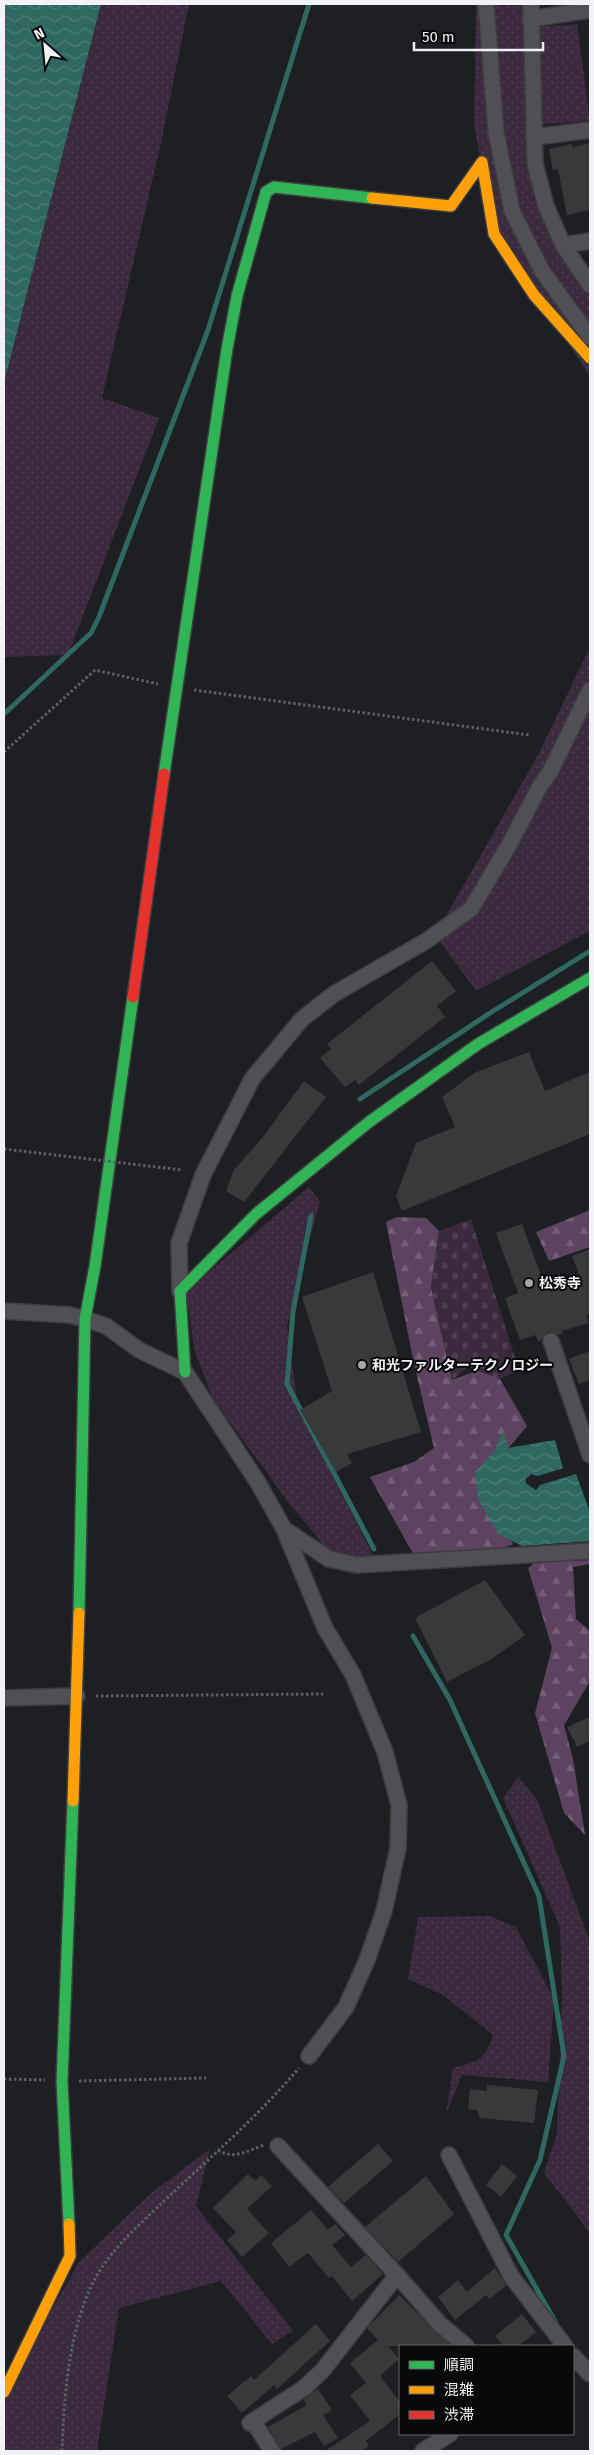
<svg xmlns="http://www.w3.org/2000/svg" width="594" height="2455" viewBox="0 0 594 2455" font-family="'Fira Sans','Noto Sans JP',sans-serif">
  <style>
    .grass { fill: url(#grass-dots) }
    .forest { fill: url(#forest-firs) }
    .cemetery { fill: url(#cemetery-stones) }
    .water { fill: url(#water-waves) }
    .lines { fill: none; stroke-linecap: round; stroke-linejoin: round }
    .stream { stroke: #2f6761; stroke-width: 5 }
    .building { fill: #37393b }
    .street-casing { stroke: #3b3d3f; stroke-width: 18 }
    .fast-casing { stroke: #3b3d3f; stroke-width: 14 }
    .slow-casing { stroke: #3b3d3f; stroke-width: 14 }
    .jam-casing { stroke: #3b3d3f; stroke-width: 14 }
    .path { stroke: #5e5f63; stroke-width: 3; stroke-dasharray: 2.5 2.5; stroke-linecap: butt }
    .street { stroke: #504f55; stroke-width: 15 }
    .fast { stroke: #30b455; stroke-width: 11 }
    .slow { stroke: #ff9f0a; stroke-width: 11 }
    .jam { stroke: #e5322d; stroke-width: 11 }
    .path-bridge { stroke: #5e5f63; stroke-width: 3; stroke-dasharray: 2.5 2.5; stroke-linecap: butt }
    .poi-dot { fill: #a6a8ab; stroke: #08090b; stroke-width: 2 }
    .labels { text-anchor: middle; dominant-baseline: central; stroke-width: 4; stroke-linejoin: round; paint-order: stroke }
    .poi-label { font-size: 14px; font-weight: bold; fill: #f0f2f5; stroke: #08090b; text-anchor: start }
  </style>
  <defs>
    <pattern id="grass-dots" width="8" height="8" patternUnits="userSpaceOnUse" patternTransform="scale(1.25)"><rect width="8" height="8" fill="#3b293e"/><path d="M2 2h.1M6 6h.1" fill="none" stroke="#4e3e51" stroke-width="1.8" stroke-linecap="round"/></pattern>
    <pattern id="forest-firs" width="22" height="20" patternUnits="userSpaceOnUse" patternTransform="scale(1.25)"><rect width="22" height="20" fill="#5d4360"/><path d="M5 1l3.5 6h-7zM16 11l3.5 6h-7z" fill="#755f77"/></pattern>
    <pattern id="cemetery-stones" width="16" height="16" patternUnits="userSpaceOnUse" patternTransform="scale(1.25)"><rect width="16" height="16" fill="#3b293e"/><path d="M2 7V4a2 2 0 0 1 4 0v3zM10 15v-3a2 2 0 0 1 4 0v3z" fill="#4e3e51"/></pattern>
    <pattern id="water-waves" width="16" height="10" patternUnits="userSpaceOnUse" patternTransform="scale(1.25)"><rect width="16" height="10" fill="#2f6761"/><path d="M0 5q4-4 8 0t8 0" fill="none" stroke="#4d7d78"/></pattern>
  </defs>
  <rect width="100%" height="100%" fill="#1d1f22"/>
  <g class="grass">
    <polygon points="101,4 189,4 161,143 102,398 159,418 68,655 5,657 4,661 4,383"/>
    <polygon points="476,4 533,4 544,200 590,284 590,376 494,234 474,125"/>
    <polygon points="577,24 590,121 543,124 538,27"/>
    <polygon points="590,647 590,931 476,991 435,935 538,755"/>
    <polygon points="309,1187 320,1201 287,1326 298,1408 374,1557 332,1555 288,1502 213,1399 194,1349 187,1296 197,1282"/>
    <polygon points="518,1777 537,1799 590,1942 590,2233 544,2173 557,2133 562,1993 560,1927 503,1798"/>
    <path d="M490,1916L516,1927L554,1999L548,2082L462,2075L446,2114L453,2068C476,2062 486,2060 493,2035L443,1995L408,1979L418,1917Z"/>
    <polygon points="210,2149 196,2206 293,2331 272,2344 221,2281 119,2308 97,2451 4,2451 4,2394 79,2262 152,2192"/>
  </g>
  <g class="forest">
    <polygon points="590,1210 590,1247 549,1261 536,1232"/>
    <polygon points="397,1217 426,1218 439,1231 431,1287 452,1380 479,1370 500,1379 527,1426 490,1470 502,1525 513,1544 485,1556 415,1557 370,1477 414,1462 434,1448 414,1364 386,1222"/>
    <polygon points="541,1557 574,1561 590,1560 590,1564 573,1567 576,1619 590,1631 590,1681 564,1725 573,1759 585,1835 564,1813 535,1713 552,1648 528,1568"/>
  </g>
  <polygon class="cemetery" points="471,1219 519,1370 500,1379 468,1367 452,1380 431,1287 439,1231"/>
  <g class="water">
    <polygon points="4,4 101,4 4,383"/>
    <polygon points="503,1431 508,1448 555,1440 563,1468 538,1476 531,1474 525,1480 527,1484 536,1490 540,1485 576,1474 590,1512 590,1541 522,1546 498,1534 478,1499 475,1472 495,1450"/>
  </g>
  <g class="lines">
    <g class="stream">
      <polyline points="4,714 91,633 99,617 208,330 309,4"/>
      <polyline points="360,1099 490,1013 590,951"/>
      <polyline points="311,1216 293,1312 287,1384 374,1549"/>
      <polyline points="413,1636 450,1700 539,1896 564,2056 540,2160 506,2235 556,2323"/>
    </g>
  </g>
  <g class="building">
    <polygon points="590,143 590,210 567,215 558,169 553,170 549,149 572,144 573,147"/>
    <polygon points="432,961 456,991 437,1006 445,1017 359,1085 355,1080 345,1087 320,1058 331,1049 327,1044"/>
    <polygon points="529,1052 545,1091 590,1072 590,1134 402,1211 396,1196 416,1143 455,1127 442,1097 474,1073"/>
    <polygon points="304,1081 326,1097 244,1202 226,1191 234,1170 263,1137"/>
    <polygon points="522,1224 546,1289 580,1277 572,1256 590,1249 590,1314 586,1316 589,1323 562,1331 563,1333 558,1335 548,1332 539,1342 535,1335 520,1340 505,1298 518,1293 496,1233"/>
    <polygon points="373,1272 421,1432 347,1454 352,1463 336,1472 300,1410 332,1391 302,1297"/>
    <polygon points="590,1351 590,1380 579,1384 569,1359"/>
    <polygon points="485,1580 525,1635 490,1660 447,1682 415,1618"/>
    <polygon points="590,1717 590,1741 577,1747 567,1727"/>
    <polygon points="487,2085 538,2090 534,2123 480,2118 477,2110 468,2109 470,2089 487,2091"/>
    <polygon points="378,2144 393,2161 344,2203 328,2187"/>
    <polygon points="502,2164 517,2176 501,2197 486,2185"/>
    <polygon points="248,2174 255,2181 261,2175 272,2186 247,2209 269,2233 242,2257 227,2240 236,2232 213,2208"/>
    <polygon points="426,2176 454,2214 398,2262 365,2227"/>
    <polygon points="311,2210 328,2230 335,2224 345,2235 332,2245 351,2267 366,2255 383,2274 352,2301 332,2276 329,2278 308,2253 289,2267 271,2243"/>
    <polygon points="495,2268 506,2285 490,2299 486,2295 455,2320 438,2297 458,2280 467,2292"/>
    <polygon points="399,2295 452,2346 388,2346 399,2359 380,2376 400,2402 400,2414 366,2441 369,2446 361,2451 325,2451 370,2421 350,2395 366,2383 350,2363 378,2340 367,2328"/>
    <polygon points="522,2314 536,2332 518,2346 503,2346 495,2336"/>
    <polygon points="316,2324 330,2341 277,2389 274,2385 242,2413 227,2396 251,2376 254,2380"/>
    <polygon points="318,2389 332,2410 323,2415 338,2438 324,2446 315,2432 281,2449 268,2427 307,2405 304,2399"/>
  </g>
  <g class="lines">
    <g class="street-casing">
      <g id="street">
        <polyline points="486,4 496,132 512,211 542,271 590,337"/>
        <polyline points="531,4 535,164 546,206 563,245 590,285"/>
        <polyline points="530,19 590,10"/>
        <polyline points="534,137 590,130"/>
        <polyline points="563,245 590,241"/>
        <polyline points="180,1291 179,1243 203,1175 252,1079 302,1019 334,994 426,941 471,909 509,845 540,786 550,772 590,690"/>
        <polyline points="4,1311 70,1315 85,1319 106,1326 139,1350 185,1372 257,1481 284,1529 325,1628 353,1675 385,1752 399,1805 398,1848 384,1911 367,1960 346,2007 309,2056"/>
        <polyline points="551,1341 590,1455"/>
        <polyline points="284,1529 329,1559 357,1565 590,1551"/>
        <polyline points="4,1698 77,1696"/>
        <polyline points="278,2146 397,2275"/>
        <polyline points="449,2155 511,2276 565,2346"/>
        <polyline points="573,2356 590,2374"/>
        <polyline points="253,2421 272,2451"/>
        <polyline points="250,2423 304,2388 323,2370 397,2275 440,2324 466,2346"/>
        <polyline points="423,2451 450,2434"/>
      </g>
    </g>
    <g class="fast-casing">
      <g id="fast">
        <polyline points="164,774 227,349 237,296 266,192 274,187 372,198"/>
        <polyline points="185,1372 180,1291 256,1214 369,1122 478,1044 590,978"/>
        <polyline points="79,1613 85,1319 95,1266 133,997"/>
        <polyline points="69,2224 62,2081 73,1801"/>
      </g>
    </g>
    <g class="slow-casing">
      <g id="slow">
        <polyline points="372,198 451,206 482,162 494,234 534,295 590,358"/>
        <polyline points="73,1801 79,1613"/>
        <polyline points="4,2392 70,2256 69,2224"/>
      </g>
    </g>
    <g class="jam-casing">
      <polyline id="jam" points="133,997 164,774"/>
    </g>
    <g class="path">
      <polyline points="194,690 529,735"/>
      <polyline points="4,752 95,670 158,684"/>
      <polyline points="96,1696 323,1694"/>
      <polyline points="4,2079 45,2080"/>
      <polyline points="79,2081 206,2078"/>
      <path d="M218,2150C234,2160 247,2151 264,2145"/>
      <path d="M62,2451C64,2398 68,2340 89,2291C104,2255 137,2227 164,2201C210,2158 258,2116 299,2068"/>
    </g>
    <use href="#street" class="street"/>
    <use href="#fast" class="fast"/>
    <use href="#slow" class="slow"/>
    <use href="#jam" class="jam"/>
    <polyline class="path-bridge" points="4,1149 182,1170"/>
  </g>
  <g class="poi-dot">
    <circle cx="529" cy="1283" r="5"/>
    <circle cx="362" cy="1365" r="5"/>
  </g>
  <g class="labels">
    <g class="poi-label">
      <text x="539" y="1283">松秀寺</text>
      <text x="372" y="1365">和光ファルターテクノロジー</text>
    </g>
  </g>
  <rect width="594" height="2455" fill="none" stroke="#f0f2f5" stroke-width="10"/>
  <rect x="399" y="2345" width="175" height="90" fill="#08090b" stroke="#656669"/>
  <rect x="409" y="2361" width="25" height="8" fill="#30b455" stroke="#656669"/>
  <text x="444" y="2370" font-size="15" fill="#f0f2f5">順調</text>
  <rect x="409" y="2386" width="25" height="8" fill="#ff9f0a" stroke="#656669"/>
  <text x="444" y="2395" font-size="15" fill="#f0f2f5">混雑</text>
  <rect x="409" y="2411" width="25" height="8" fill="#e5322d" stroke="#656669"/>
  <text x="444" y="2420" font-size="15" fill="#f0f2f5">渋滞</text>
  <g transform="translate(45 45) rotate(333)" stroke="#08090b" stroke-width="4" paint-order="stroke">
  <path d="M0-4L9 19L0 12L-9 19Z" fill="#f0f2f5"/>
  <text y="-8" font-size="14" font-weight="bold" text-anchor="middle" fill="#f0f2f5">N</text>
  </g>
  <path d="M414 42v8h129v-8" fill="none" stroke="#f0f2f5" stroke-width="2.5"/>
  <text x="422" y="42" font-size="15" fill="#f0f2f5" stroke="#08090b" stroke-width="4" paint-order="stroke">50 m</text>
</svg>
